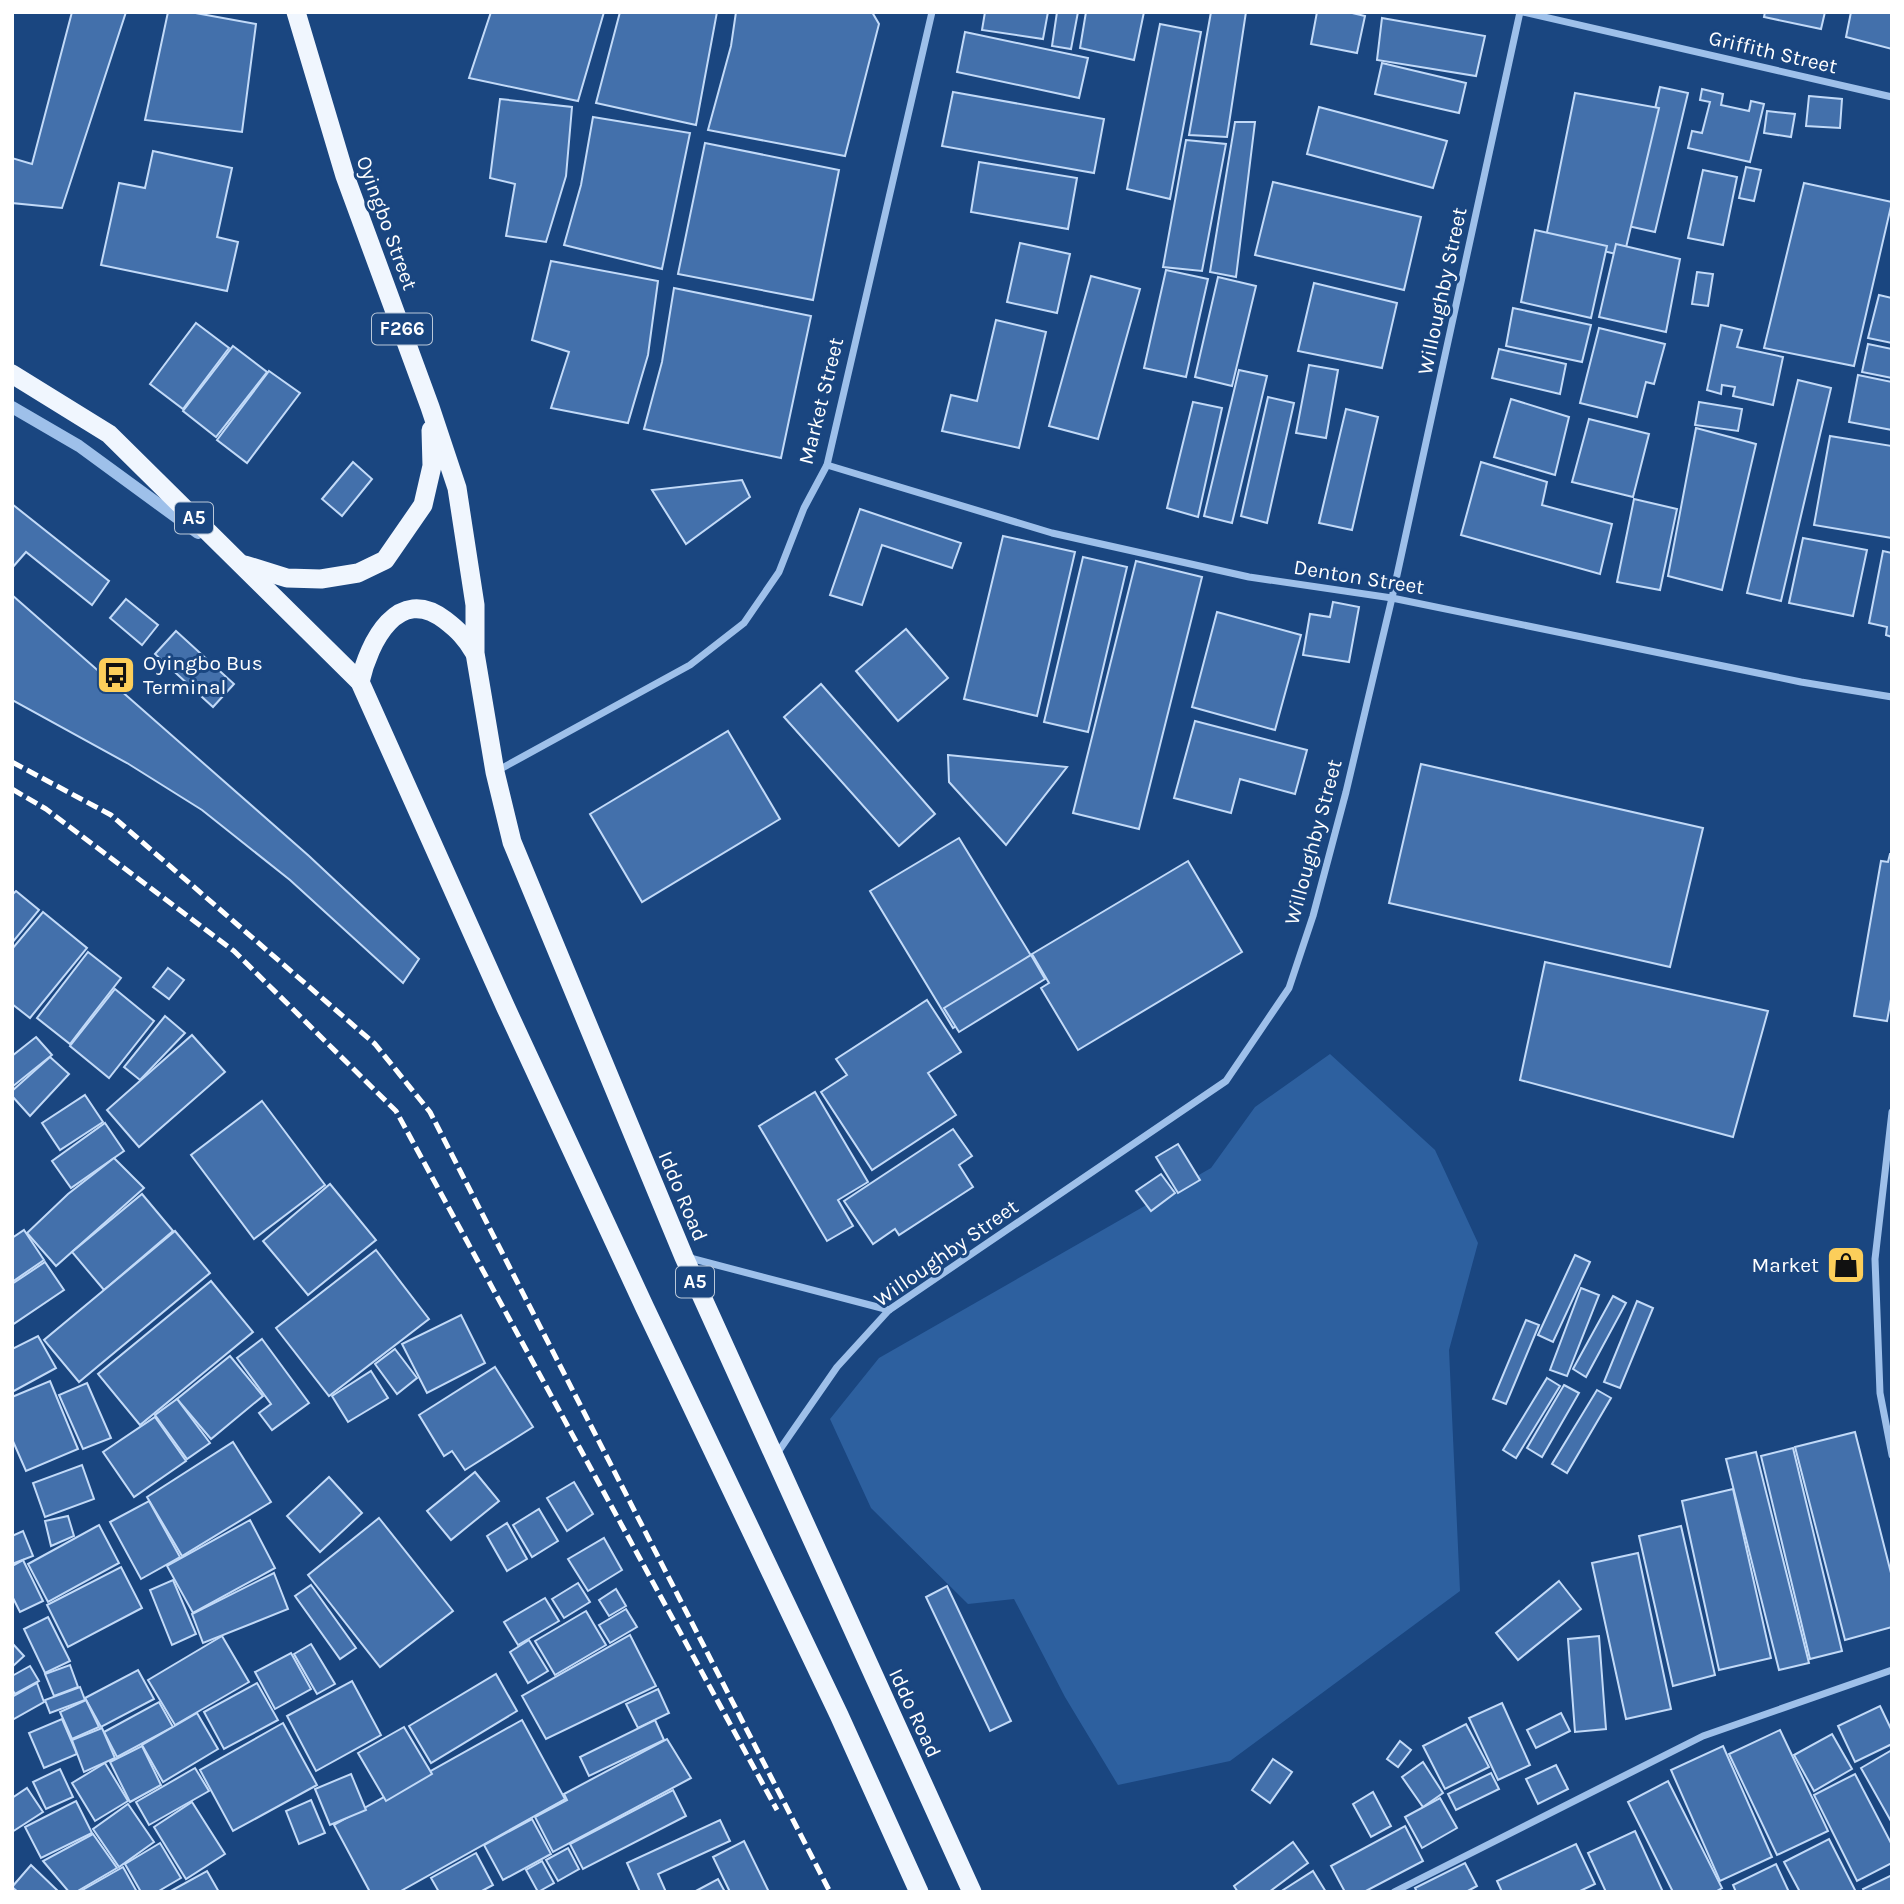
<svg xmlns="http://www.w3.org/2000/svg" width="1904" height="1904" viewBox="0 0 1904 1904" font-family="Karla,sans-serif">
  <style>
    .green { fill: #2d609f }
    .building { fill: #4370ab; stroke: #c2daf8; stroke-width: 2 }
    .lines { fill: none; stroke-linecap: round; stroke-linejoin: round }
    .minor { stroke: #9ec0ea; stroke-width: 7 }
    .tertiary { stroke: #9ec0ea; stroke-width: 12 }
    .trunk { stroke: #f0f6fe; stroke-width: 19 }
    .rail { stroke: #fff; stroke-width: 5; stroke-dasharray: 12 5; stroke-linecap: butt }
    .labels { text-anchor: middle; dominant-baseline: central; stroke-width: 6; stroke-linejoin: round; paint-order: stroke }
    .shield { fill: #1a4680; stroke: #bac8d9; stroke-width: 2 }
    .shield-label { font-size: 19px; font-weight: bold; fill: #fff }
    .street-label { font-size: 21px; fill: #fff; stroke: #1a4680 }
    .poi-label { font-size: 21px; fill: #fff; stroke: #1a4680; text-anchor: start }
  </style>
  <rect width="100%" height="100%" fill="#1a4680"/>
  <polygon class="green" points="1330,1054 1435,1150 1478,1243 1449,1350 1460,1591 1230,1761 1118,1785 1065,1697 1014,1599 968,1604 871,1508 830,1419 879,1358 1211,1168 1255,1107"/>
  <g class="building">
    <polygon points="72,12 126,12 62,208 12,203 12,158 32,164"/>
    <polygon points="168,12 190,12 256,24 242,132 145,120"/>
    <polygon points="491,12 604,12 578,101 469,78"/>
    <polygon points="620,12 717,12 696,125 596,103"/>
    <polygon points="736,12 872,12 879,24 845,156 708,130 731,46"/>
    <polygon points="985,12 1048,12 1043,39 982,30"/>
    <polygon points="1057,12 1078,12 1071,49 1052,46"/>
    <polygon points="1086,12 1144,12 1134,60 1080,48"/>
    <polygon points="1211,12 1246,12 1227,137 1189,135"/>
    <polygon points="1317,12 1348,12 1365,16 1357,53 1311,44"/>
    <polygon points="1765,12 1825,12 1821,29 1764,17"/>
    <polygon points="1851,12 1892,12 1892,49 1846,37"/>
    <polygon points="1382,18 1485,36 1476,76 1377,60"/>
    <polygon points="1160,24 1201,32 1170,199 1127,189"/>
    <polygon points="965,32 1088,58 1079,98 957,72"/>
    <polygon points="1382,63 1466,83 1459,113 1375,94"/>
    <polygon points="1660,87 1688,93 1655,232 1628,226"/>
    <polygon points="1702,89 1723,94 1721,105 1749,111 1751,101 1764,104 1750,162 1688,148 1692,131 1702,133 1710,102 1700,100"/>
    <polygon points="953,92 1104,119 1094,173 942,146"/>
    <polygon points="1575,93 1659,108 1624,256 1546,237"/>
    <polygon points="1809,96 1842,99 1840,128 1806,126"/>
    <polygon points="500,99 572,107 566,176 546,242 506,236 515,184 490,178"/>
    <polygon points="1319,107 1447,141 1433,188 1307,154"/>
    <polygon points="1767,111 1795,114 1791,137 1764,133"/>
    <polygon points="593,117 690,133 662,269 564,245 581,185"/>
    <polygon points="1235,122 1255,122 1236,277 1210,272"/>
    <polygon points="1186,140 1226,144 1202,271 1163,267"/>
    <polygon points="705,143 839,170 813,300 678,274"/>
    <polygon points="153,151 232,168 217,237 238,242 227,291 101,265 119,183 145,188"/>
    <polygon points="979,162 1077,178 1068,229 971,212"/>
    <polygon points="1746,167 1761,170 1754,201 1739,198"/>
    <polygon points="1703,170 1737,177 1723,245 1688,238"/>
    <polygon points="1273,182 1421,217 1404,290 1255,255"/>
    <polygon points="1804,183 1892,202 1854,366 1764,348"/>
    <polygon points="1535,230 1607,246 1591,318 1521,302"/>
    <polygon points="1020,243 1070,254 1057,313 1007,302"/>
    <polygon points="1616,244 1680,259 1666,332 1599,317"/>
    <polygon points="551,261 658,281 648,355 628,423 551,408 569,352 532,340"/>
    <polygon points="1166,270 1208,279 1186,377 1144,368"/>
    <polygon points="1697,272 1713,274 1708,306 1692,304"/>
    <polygon points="1091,276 1140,289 1098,439 1049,426"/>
    <polygon points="1218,277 1256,286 1232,386 1195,377"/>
    <polygon points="1314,283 1397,303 1382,368 1298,351"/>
    <polygon points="674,288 811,316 781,458 644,429 662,362"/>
    <polygon points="1879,295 1892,298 1892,343 1868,338"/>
    <polygon points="1513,308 1591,325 1582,362 1506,346"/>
    <polygon points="996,320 1046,332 1019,448 942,431 951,395 977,401"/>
    <polygon points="196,323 229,348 183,409 150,384"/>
    <polygon points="1721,325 1742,330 1737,347 1783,357 1773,405 1733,396 1735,387 1722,385 1721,394 1707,390"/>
    <polygon points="1599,328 1665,344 1654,384 1646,382 1637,417 1580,403"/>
    <polygon points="1868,344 1892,349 1892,378 1862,372"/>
    <polygon points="233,346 267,372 216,437 183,411"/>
    <polygon points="1499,349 1566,364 1560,394 1492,378"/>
    <polygon points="1309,365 1338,370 1326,438 1296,433"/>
    <polygon points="1239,370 1267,376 1232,523 1204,516"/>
    <polygon points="269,371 300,393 247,463 217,440"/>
    <polygon points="1858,375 1892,382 1892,430 1849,422"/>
    <polygon points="1798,380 1831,388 1781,601 1747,593"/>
    <polygon points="1268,397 1294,403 1267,523 1241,516"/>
    <polygon points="1511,399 1569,417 1555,475 1494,457"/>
    <polygon points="1193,402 1222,408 1198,517 1167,508"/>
    <polygon points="1699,402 1742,409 1738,431 1695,425"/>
    <polygon points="1346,409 1378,417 1352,530 1319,523"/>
    <polygon points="1589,419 1649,434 1633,497 1572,482"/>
    <polygon points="1696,428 1756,444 1722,590 1668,576"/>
    <polygon points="1830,436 1892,446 1892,538 1814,525"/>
    <polygon points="353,462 372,479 342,516 322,499"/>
    <polygon points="1481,462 1547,482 1542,505 1612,524 1600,574 1461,535"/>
    <polygon points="742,480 750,497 686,544 652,490"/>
    <polygon points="1634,499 1677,509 1660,590 1617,582"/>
    <polygon points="12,504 109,581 92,605 26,552 12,568"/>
    <polygon points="860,509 961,543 952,568 882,545 862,605 830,595"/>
    <polygon points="1003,536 1075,552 1037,716 964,699"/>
    <polygon points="1803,538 1867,550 1853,616 1789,603"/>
    <polygon points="1883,551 1892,553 1892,637 1886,635 1887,627 1869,623"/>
    <polygon points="1083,557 1127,567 1088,732 1044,722"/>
    <polygon points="1136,561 1202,577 1139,829 1073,813"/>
    <polygon points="12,595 309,856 419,959 403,983 290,880 202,810 127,763 12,700"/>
    <polygon points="126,599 158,625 142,645 110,618"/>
    <polygon points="1333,602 1359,607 1349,662 1303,655 1310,614 1330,617"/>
    <polygon points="1217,612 1301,635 1275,730 1192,707"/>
    <polygon points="906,629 948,678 898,721 856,671"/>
    <polygon points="176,631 234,684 213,707 155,654"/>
    <polygon points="821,684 935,814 899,846 784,717"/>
    <polygon points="1195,721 1307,750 1295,794 1240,779 1231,813 1174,798"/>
    <polygon points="728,731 780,819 642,902 590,814"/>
    <polygon points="948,755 1067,767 1006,845 949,782"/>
    <polygon points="1421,764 1703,828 1670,967 1389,903"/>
    <polygon points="959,838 1041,972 953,1028 870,891"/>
    <polygon points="1890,854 1892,854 1892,994 1887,1021 1854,1016 1881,861 1888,862"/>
    <polygon points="1188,861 1242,952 1078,1050 1041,988 1049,983 1032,954"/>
    <polygon points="16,891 39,910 12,943 12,895"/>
    <polygon points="43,912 87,948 30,1018 12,1004 12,949"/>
    <polygon points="88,952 121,978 70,1044 37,1018"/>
    <polygon points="1031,955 1045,979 959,1032 944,1008"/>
    <polygon points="1545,962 1768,1011 1733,1137 1520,1080"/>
    <polygon points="168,968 184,980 169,999 153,987"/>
    <polygon points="115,989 154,1021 109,1078 70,1046"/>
    <polygon points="927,1000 961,1052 928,1073 956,1115 872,1170 821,1092 847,1075 836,1059"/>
    <polygon points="165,1016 185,1033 140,1080 124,1067"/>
    <polygon points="192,1035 225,1072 139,1147 107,1110"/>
    <polygon points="36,1037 52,1055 12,1087 12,1056"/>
    <polygon points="50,1057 69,1074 30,1116 12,1096 12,1091"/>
    <polygon points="815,1092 868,1182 838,1200 853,1226 827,1241 759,1126"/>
    <polygon points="85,1095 103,1122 60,1150 42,1123"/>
    <polygon points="262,1101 325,1185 254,1239 191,1155"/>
    <polygon points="105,1123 124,1151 71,1188 52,1161"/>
    <polygon points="953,1129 972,1156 959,1165 973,1187 899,1235 895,1229 873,1244 844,1201"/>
    <polygon points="1178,1144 1200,1180 1178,1193 1156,1157"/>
    <polygon points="114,1158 144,1188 56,1266 27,1233 68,1194"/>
    <polygon points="1161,1174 1175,1193 1151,1211 1136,1191"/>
    <polygon points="330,1184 376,1240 308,1295 263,1241"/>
    <polygon points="142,1194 173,1231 104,1290 72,1252"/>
    <polygon points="24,1230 44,1260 12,1282 12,1238"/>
    <polygon points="175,1231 210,1273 79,1382 44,1340"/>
    <polygon points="376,1250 429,1319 329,1396 276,1328"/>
    <polygon points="1575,1255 1590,1262 1553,1342 1538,1335"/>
    <polygon points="45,1262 64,1290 12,1325 12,1284"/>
    <polygon points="211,1281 253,1332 140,1425 98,1374"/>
    <polygon points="1581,1288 1599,1295 1567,1376 1550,1370"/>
    <polygon points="1613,1296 1626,1303 1586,1377 1573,1369"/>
    <polygon points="1637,1301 1653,1308 1620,1388 1604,1382"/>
    <polygon points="461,1315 485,1363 427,1393 402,1344"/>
    <polygon points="1526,1320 1539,1325 1506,1404 1493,1399"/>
    <polygon points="38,1336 56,1368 12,1392 12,1349"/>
    <polygon points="262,1339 309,1403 272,1430 259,1413 271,1404 237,1358"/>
    <polygon points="395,1349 417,1378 397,1394 375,1364"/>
    <polygon points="230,1356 263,1396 211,1439 177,1399"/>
    <polygon points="495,1367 533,1427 465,1470 452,1451 444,1456 419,1415"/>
    <polygon points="371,1371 388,1398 348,1422 332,1396"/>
    <polygon points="1547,1378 1560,1386 1516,1458 1503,1450"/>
    <polygon points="50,1381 78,1449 26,1471 12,1439 12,1397"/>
    <polygon points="87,1383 111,1438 83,1449 59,1395"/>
    <polygon points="1564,1385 1579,1393 1542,1457 1527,1448"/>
    <polygon points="1597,1390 1611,1398 1567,1473 1552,1464"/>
    <polygon points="177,1399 210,1443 187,1459 155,1415"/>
    <polygon points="155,1417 186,1461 134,1497 103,1452"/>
    <polygon points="1855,1432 1892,1577 1892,1627 1845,1640 1795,1447"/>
    <polygon points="233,1442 271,1502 182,1556 147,1497"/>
    <polygon points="1793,1448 1842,1651 1810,1659 1761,1456"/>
    <polygon points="1756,1452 1809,1663 1779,1670 1726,1459"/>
    <polygon points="82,1465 94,1499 45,1517 33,1483"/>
    <polygon points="475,1472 499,1501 451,1540 427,1511"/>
    <polygon points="329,1477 362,1513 320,1552 287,1516"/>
    <polygon points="574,1482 593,1514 567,1531 547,1498"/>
    <polygon points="1733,1489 1771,1658 1719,1670 1682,1501"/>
    <polygon points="149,1501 180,1557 141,1579 110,1522"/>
    <polygon points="539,1509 558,1541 532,1557 513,1525"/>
    <polygon points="68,1516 74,1536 51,1546 45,1521"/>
    <polygon points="379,1518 453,1611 380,1667 308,1575"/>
    <polygon points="250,1520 275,1568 193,1613 167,1566"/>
    <polygon points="507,1523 527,1559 507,1571 487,1536"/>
    <polygon points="99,1525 119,1563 48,1602 28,1564"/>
    <polygon points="1681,1526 1715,1675 1673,1686 1639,1536"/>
    <polygon points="23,1531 33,1556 12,1564 12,1536"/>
    <polygon points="604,1538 622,1570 588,1591 568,1559"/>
    <polygon points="1638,1553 1671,1709 1626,1719 1592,1563"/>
    <polygon points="23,1560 43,1601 20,1612 12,1596 12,1566"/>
    <polygon points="121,1567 142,1608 68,1647 47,1605"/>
    <polygon points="274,1573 288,1609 203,1643 192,1614"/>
    <polygon points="173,1580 196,1634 172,1645 150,1590"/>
    <polygon points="1559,1581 1581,1609 1518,1660 1496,1633"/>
    <polygon points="578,1583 590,1602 564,1618 552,1599"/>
    <polygon points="311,1585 356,1648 340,1659 295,1596"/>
    <polygon points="947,1586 1011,1721 990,1731 926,1597"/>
    <polygon points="616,1589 626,1606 609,1616 599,1600"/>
    <polygon points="545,1598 559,1621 518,1645 504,1622"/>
    <polygon points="626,1609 637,1627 610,1643 599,1625"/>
    <polygon points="586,1611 606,1645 555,1675 535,1641"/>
    <polygon points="48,1617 70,1661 45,1673 24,1629"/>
    <polygon points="630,1635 656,1686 546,1739 522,1696"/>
    <polygon points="222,1636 249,1682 175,1725 148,1680"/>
    <polygon points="1599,1636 1606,1729 1575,1732 1568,1639"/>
    <polygon points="529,1640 548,1671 528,1683 510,1652"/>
    <polygon points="12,1643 24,1656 12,1667"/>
    <polygon points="311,1644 335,1684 317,1694 294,1654"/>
    <polygon points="291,1653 311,1689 275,1709 255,1672"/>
    <polygon points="70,1665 78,1687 54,1696 45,1674"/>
    <polygon points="30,1666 39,1681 15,1694 12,1689 12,1676"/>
    <polygon points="138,1670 154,1699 101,1727 85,1698"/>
    <polygon points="496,1674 517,1711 431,1763 409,1726"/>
    <polygon points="352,1681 381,1735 316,1771 287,1716"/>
    <polygon points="37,1683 44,1702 12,1720 12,1697"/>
    <polygon points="257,1683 278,1720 224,1749 204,1712"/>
    <polygon points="80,1687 85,1700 50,1713 45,1700"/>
    <polygon points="658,1689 669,1713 638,1728 626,1704"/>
    <polygon points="86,1700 99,1727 72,1739 60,1712"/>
    <polygon points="159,1702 173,1727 117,1757 104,1732"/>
    <polygon points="1502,1703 1530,1765 1498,1780 1469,1718"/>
    <polygon points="1880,1706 1892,1731 1892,1744 1855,1762 1838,1726"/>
    <polygon points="197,1713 218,1749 163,1782 142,1745"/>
    <polygon points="1561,1713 1570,1731 1536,1748 1527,1730"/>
    <polygon points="62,1719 77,1754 44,1768 29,1733"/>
    <polygon points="522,1720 565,1799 399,1892 370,1892 334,1825"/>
    <polygon points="655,1720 664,1740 589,1776 580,1757"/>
    <polygon points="283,1723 317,1785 233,1831 200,1770"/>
    <polygon points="1466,1724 1489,1767 1445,1789 1423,1746"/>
    <polygon points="404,1727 432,1774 386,1801 358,1753"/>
    <polygon points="102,1728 115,1758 84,1772 72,1740"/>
    <polygon points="1780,1730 1828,1831 1777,1855 1729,1754"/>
    <polygon points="1832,1734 1852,1769 1814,1791 1794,1755"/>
    <polygon points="667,1739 691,1778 553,1852 535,1817 567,1800 564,1794"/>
    <polygon points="1400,1741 1411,1750 1398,1767 1387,1759"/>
    <polygon points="142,1746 161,1785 130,1802 110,1762"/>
    <polygon points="1723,1746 1772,1857 1720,1881 1671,1770"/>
    <polygon points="1892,1750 1892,1823 1861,1768"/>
    <polygon points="1273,1759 1292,1772 1270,1803 1252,1790"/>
    <polygon points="1423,1762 1443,1793 1423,1807 1402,1777"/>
    <polygon points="105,1763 128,1801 95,1821 72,1783"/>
    <polygon points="1556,1765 1568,1789 1538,1804 1526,1779"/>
    <polygon points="195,1768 209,1791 149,1825 136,1802"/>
    <polygon points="60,1769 73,1797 46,1809 33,1782"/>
    <polygon points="1491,1773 1499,1789 1456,1810 1448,1794"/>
    <polygon points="351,1774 366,1810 330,1825 315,1789"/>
    <polygon points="1855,1774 1892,1845 1892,1863 1857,1881 1814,1795"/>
    <polygon points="1668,1781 1722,1888 1715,1892 1673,1892 1628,1802"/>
    <polygon points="27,1788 43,1812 12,1832 12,1798"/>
    <polygon points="673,1790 686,1816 583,1869 570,1844"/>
    <polygon points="1373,1792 1391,1826 1371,1837 1353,1804"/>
    <polygon points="1440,1798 1457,1828 1422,1848 1405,1817"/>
    <polygon points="311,1800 325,1833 299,1844 286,1811"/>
    <polygon points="76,1801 92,1833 41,1858 25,1827"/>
    <polygon points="192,1802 225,1854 186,1879 154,1827"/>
    <polygon points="128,1804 154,1842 119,1867 93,1829"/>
    <polygon points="532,1819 551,1854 503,1880 484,1845"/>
    <polygon points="720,1820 730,1841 658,1874 666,1892 640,1892 627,1863"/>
    <polygon points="1405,1826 1423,1861 1364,1892 1345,1892 1331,1866"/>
    <polygon points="1635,1831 1663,1892 1606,1892 1588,1853"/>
    <polygon points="93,1834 117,1868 76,1892 69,1892 43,1861"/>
    <polygon points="1829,1839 1856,1892 1800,1892 1784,1862"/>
    <polygon points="744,1841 769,1892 730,1892 713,1857"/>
    <polygon points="1293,1842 1308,1863 1269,1892 1238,1892 1234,1886"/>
    <polygon points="160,1843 181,1878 157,1892 141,1892 125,1864"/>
    <polygon points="1576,1844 1595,1884 1578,1892 1502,1892 1497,1881"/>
    <polygon points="568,1848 579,1869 558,1881 546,1860"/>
    <polygon points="476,1853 493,1885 480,1892 439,1892 431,1878"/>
    <polygon points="542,1861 554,1883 538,1892 526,1870"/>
    <polygon points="1465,1863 1477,1886 1466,1892 1417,1892 1415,1888"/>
    <polygon points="1776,1864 1789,1892 1736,1892 1733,1885"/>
    <polygon points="31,1865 59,1892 18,1892 12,1887"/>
    <polygon points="123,1867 137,1892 79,1892"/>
    <polygon points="207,1871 219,1892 169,1892"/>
    <polygon points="1313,1871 1326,1892 1280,1892"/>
    <polygon points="1892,1875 1892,1892 1864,1892 1863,1889"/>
    <polygon points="718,1879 725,1892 694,1892"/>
  </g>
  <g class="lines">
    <g class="minor">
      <polyline points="1523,12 1892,97"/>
      <polyline points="827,465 1052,533 1249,577 1392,598 1801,682 1892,697"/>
      <polyline points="495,772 690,665 744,623 779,572 804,508 827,465 932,12"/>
      <polyline points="1892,1112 1875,1259 1880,1393 1892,1455"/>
      <polyline points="690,1258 889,1310"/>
      <polyline points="776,1455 837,1367 889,1310 1226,1081 1289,988 1313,916 1346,792 1392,598 1520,12"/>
      <polyline points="1394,1892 1703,1736 1892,1670"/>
    </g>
    <polyline class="tertiary" points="12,407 79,446 198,533"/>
    <g class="trunk">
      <polyline points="296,12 345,176 430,407 457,488 475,605 475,653 495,772 512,842 684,1257 972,1892"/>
      <polyline points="12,374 109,434 360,682 506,1008 645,1308 839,1715 919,1892"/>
      <polyline points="245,565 287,578 321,579 358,573 385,560 423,505 432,466 431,430"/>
      <path d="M360,682C369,642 398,584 445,620C458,630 466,638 474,652"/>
    </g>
    <g class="rail">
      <polyline points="12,762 111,815 375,1044 430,1112 830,1892"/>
      <polyline points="12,789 46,809 234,951 396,1111 777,1810"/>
    </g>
  </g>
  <defs>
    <g id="bus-square" transform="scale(2.0125)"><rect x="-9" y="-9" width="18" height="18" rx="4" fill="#fcce5a" stroke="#1a4680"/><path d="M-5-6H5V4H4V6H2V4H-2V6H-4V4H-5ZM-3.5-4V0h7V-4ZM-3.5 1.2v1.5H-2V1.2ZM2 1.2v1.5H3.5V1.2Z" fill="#111"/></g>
    <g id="shop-square" transform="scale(2.0125)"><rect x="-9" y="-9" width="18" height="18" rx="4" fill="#fcce5a" stroke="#1a4680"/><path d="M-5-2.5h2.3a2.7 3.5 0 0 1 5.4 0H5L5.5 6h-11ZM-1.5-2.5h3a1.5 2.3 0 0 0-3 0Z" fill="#111"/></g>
  </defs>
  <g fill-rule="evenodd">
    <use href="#bus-square" x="116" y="675"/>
    <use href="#shop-square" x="1846" y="1265"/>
  </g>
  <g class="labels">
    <g class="shield">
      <rect x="372" y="313.5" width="60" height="31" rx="5"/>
      <rect x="175" y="502.5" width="38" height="31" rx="5"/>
      <rect x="676" y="1266.5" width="38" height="31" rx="5"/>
    </g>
    <g class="shield-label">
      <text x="402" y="329">F266</text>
      <text x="194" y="518">A5</text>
      <text x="695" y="1282">A5</text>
    </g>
    <g class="street-label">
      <text transform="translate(1773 52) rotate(13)">Griffith Street</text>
      <text transform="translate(387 223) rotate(70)">Oyingbo Street</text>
      <text transform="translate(1442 291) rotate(-78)">Willoughby Street</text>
      <text transform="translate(821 401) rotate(-76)">Market Street</text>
      <text transform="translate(1359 577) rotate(9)">Denton Street</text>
      <text transform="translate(1313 842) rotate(-75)">Willoughby Street</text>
      <text transform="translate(683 1196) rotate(67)">Iddo Road</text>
      <text transform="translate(946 1253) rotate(-35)">Willoughby Street</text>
      <text transform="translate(915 1713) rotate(65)">Iddo Road</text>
    </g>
    <g class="poi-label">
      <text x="143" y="663">Oyingbo Bus<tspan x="143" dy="24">Terminal</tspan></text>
      <text x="1819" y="1265" text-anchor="end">Market</text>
    </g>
  </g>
  <rect width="1904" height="1904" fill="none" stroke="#ffffff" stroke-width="28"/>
</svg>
